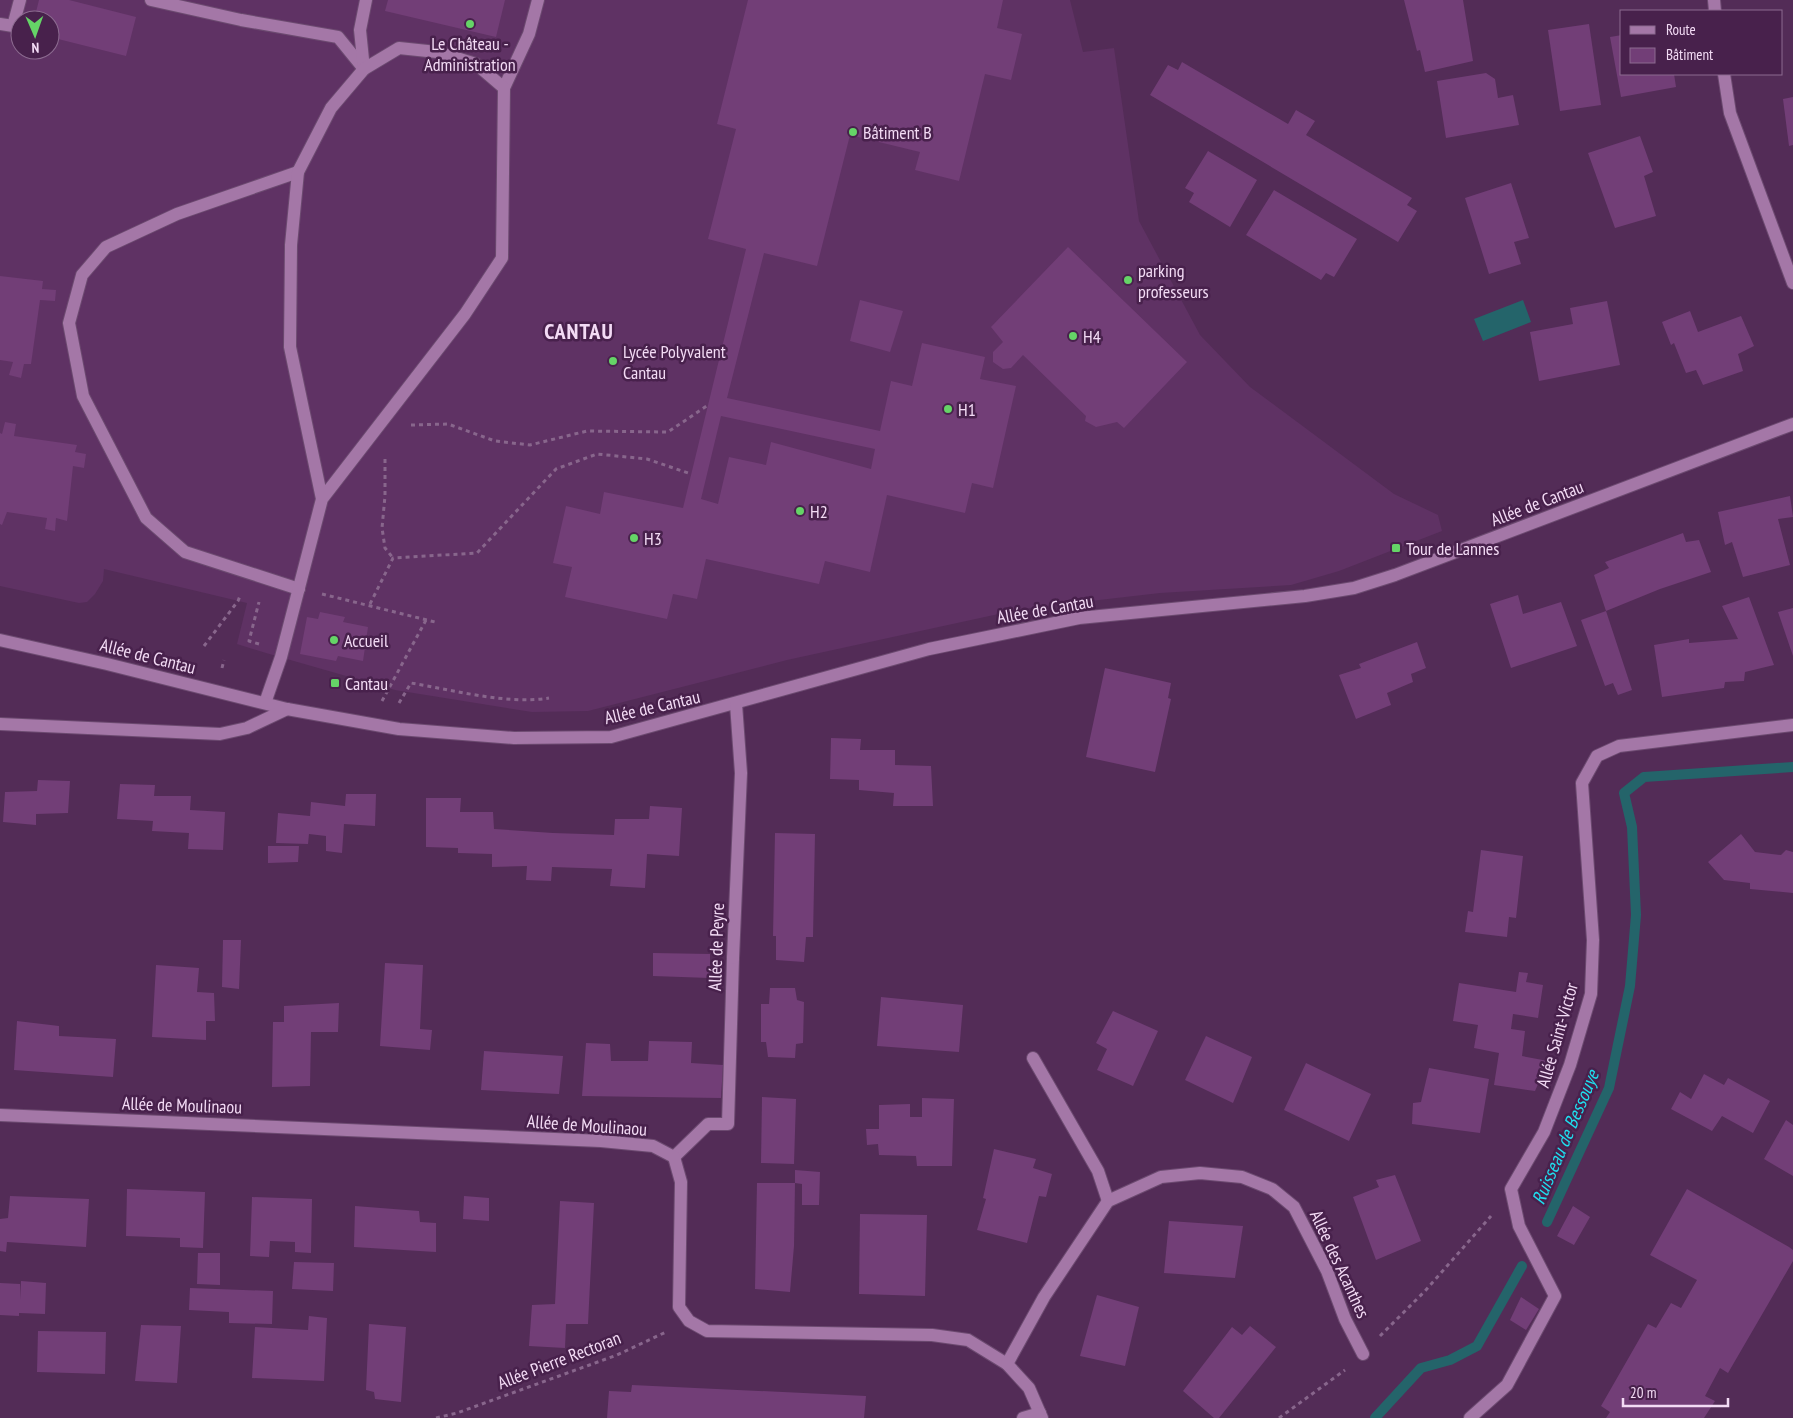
<svg xmlns="http://www.w3.org/2000/svg" width="1793" height="1418" viewBox="0 0 1793 1418" font-family="'PT Sans Narrow',sans-serif">
  <style>
    .built { fill: #5f3264; fill-rule: evenodd }
    .water { fill: #24646a }
    .lines { fill: none; stroke-linecap: round; stroke-linejoin: round }
    .stream { stroke: #24646a; stroke-width: 10 }
    .building { fill: #723e77; fill-rule: evenodd }
    .service-casing { stroke: #6c4a70; stroke-width: 14 }
    .pedestrian-casing { stroke: #6c4a70; stroke-width: 14 }
    .minor-casing { stroke: #6c4a70; stroke-width: 14 }
    .path { stroke: #88668c; stroke-width: 3; stroke-dasharray: 4 4; stroke-linecap: butt }
    .service { stroke: #a477a7; stroke-width: 12 }
    .pedestrian { stroke: #a477a7; stroke-width: 12 }
    .minor { stroke: #a477a7; stroke-width: 12 }
    .poi-dot { fill: #65d467; stroke: #48214c; stroke-width: 2 }
    .labels { text-anchor: middle; dominant-baseline: central; stroke-width: 5; stroke-linejoin: round; paint-order: stroke }
    .poi-label { font-size: 18px; fill: #f3dbf5; stroke: #48214c; text-anchor: start }
    .street-label { font-size: 18px; fill: #f3dbf5; stroke: #48214c }
    .water-label { font-size: 19px; font-style: italic; fill: #1fdfef; stroke: #48214c }
    .district-label { font-size: 22px; font-weight: bold; letter-spacing: 1px; fill: #f3dbf5; stroke: #48214c }
  </style>
  <rect width="100%" height="100%" fill="#532c57"/>
  <path class="built" d="M0,0H1070L1083,52L1114,48L1139,221L1200,335L1250,387L1394,494L1438,515L1442,531L1339,571L1291,585L1160,593L1021,609L787,660L588,711L532,712L395,690L266,653L237,644L247,603L104,569L103,581L95,594L87,602L79,603L0,586ZM20,20H50V50H20Z"/>
  <polygon class="water" points="1523,300 1531,322 1483,341 1474,319"/>
  <g class="lines">
    <g class="stream">
      <polyline points="1547,1222 1609,1088 1630,986 1636,915 1632,827 1624,793 1644,777 1793,767"/>
      <polyline points="1375,1418 1421,1368 1450,1360 1477,1346 1522,1266"/>
    </g>
  </g>
  <g class="building">
    <polygon points="39,0 69,0 136,17 126,56 50,37 50,20 34,20"/>
    <polygon points="388,0 505,0 496,37 385,11"/>
    <path d="M748,0H1003L997,28L1022,34L1011,80L985,74L959,181L915,170L920,152L850,135L817,266L764,253L727,398L880,431L891,381L912,386L922,343L985,357L980,379L1016,386L993,488L972,483L965,513L887,495L870,572L825,561L819,584L706,559L697,599L673,594L667,619L565,597L572,567L553,563L566,506L600,514L604,492L683,508L746,249L708,239L736,129L717,124ZM721,416L875,449L871,469L771,442L766,465L729,457L718,504L701,499Z"/>
    <polygon points="1404,0 1463,0 1473,61 1425,72 1420,50 1417,51"/>
    <polygon points="1589,24 1601,105 1560,111 1548,30"/>
    <polygon points="1622,35 1622,74 1674,74 1676,87 1621,97 1610,37"/>
    <polygon points="1182,62 1288,124 1296,110 1315,121 1306,135 1412,198 1407,205 1417,211 1398,242 1150,95 1168,65 1178,70"/>
    <polygon points="1486,73 1495,79 1498,98 1513,95 1519,125 1446,138 1437,81"/>
    <polygon points="1793,97 1793,145 1789,146 1783,99"/>
    <polygon points="1640,136 1653,172 1644,176 1656,216 1615,228 1588,153"/>
    <polygon points="1208,151 1257,180 1230,227 1189,202 1194,193 1185,188"/>
    <polygon points="1511,183 1529,238 1514,242 1521,264 1489,274 1465,198"/>
    <polygon points="1274,190 1357,239 1334,277 1326,273 1321,280 1246,235"/>
    <polygon points="1068,247 1187,362 1124,428 1117,422 1096,427 1085,421 1086,416 1023,355 1011,368 1003,369 993,362 993,352 1003,342 991,327"/>
    <polygon points="0,276 43,281 42,289 56,290 55,301 40,300 31,364 24,364 21,378 9,375 13,362 0,360"/>
    <polygon points="860,300 903,311 890,352 850,341"/>
    <polygon points="1607,301 1620,365 1539,381 1530,332 1573,324 1570,308"/>
    <polygon points="1690,311 1698,332 1741,316 1754,346 1738,354 1743,371 1703,385 1696,370 1686,373 1674,343 1671,345 1662,322"/>
    <polygon points="5,422 16,424 14,436 77,445 75,452 86,454 84,468 73,466 67,521 56,518 55,531 45,529 47,518 7,512 2,525 0,524 0,433 2,434"/>
    <polygon points="1790,496 1793,517 1778,519 1790,565 1743,577 1732,542 1725,545 1718,512"/>
    <polygon points="1683,533 1686,542 1699,540 1711,572 1660,589 1606,611 1594,575 1609,568 1605,562"/>
    <polygon points="1518,595 1523,614 1561,602 1577,646 1511,668 1490,604"/>
    <polygon points="1749,597 1774,665 1745,672 1744,681 1725,682 1724,688 1662,697 1654,645 1689,639 1689,643 1738,639 1722,606"/>
    <polygon points="1793,608 1793,656 1778,612"/>
    <polygon points="1606,611 1632,690 1618,695 1613,683 1605,686 1581,620"/>
    <polygon points="320,612 345,617 343,622 368,627 363,661 338,656 336,661 300,654 307,617 318,619"/>
    <polygon points="1417,642 1426,668 1411,674 1413,682 1387,693 1391,705 1356,719 1339,675 1361,668 1359,664"/>
    <polygon points="1105,668 1171,683 1168,698 1171,699 1155,772 1086,757"/>
    <polygon points="831,738 861,739 860,750 895,750 895,765 931,766 933,806 893,806 894,793 859,790 859,780 830,779"/>
    <polygon points="38,780 70,781 68,813 36,814 36,825 3,822 5,792 37,791"/>
    <polygon points="120,784 155,785 154,796 191,796 190,810 225,812 223,850 188,849 189,833 152,831 153,821 117,819"/>
    <polygon points="346,794 376,794 375,826 344,824 342,853 326,851 326,836 309,834 308,844 276,843 278,813 310,816 311,802 345,806"/>
    <polygon points="426,798 461,798 460,812 493,812 494,829 553,833 614,835 615,819 649,819 650,806 682,808 679,856 647,854 645,888 610,886 612,869 552,867 551,881 526,880 527,866 492,867 492,854 458,853 458,848 426,847"/>
    <polygon points="775,833 815,834 813,937 806,937 804,962 776,960 776,936 773,936"/>
    <polygon points="1741,834 1755,852 1781,855 1786,850 1793,852 1793,893 1750,889 1750,883 1724,880 1708,862"/>
    <polygon points="268,846 299,846 298,862 268,863"/>
    <polygon points="1481,850 1523,856 1516,918 1509,917 1507,937 1465,932 1468,911 1473,912"/>
    <polygon points="223,940 241,940 239,989 222,987"/>
    <polygon points="653,953 710,954 710,978 653,976"/>
    <polygon points="385,963 423,965 420,1029 432,1030 430,1050 380,1046"/>
    <polygon points="156,965 199,968 197,992 214,993 215,1021 206,1021 206,1040 152,1037"/>
    <polygon points="1519,972 1528,973 1526,982 1543,985 1538,1018 1513,1014 1511,1029 1525,1031 1522,1056 1548,1061 1535,1091 1494,1085 1499,1053 1474,1048 1478,1025 1453,1021 1459,983 1516,992"/>
    <polygon points="770,988 795,988 797,1000 804,1002 803,1043 796,1044 795,1058 768,1057 766,1042 761,1042 761,1004 769,1004"/>
    <polygon points="881,997 963,1005 959,1052 877,1046"/>
    <polygon points="339,1003 338,1032 311,1032 310,1086 272,1087 273,1022 284,1022 284,1006"/>
    <polygon points="1113,1011 1158,1031 1133,1086 1097,1070 1107,1049 1096,1043"/>
    <polygon points="17,1021 59,1026 59,1036 116,1039 113,1077 14,1070"/>
    <polygon points="1206,1036 1252,1057 1233,1103 1185,1080"/>
    <polygon points="649,1041 692,1042 691,1063 723,1065 721,1098 582,1096 586,1043 610,1044 611,1061 648,1061"/>
    <polygon points="484,1051 563,1056 559,1094 481,1090"/>
    <polygon points="1306,1063 1371,1094 1349,1141 1284,1110"/>
    <polygon points="1429,1068 1489,1079 1480,1133 1412,1124 1413,1103 1421,1102"/>
    <polygon points="1704,1074 1724,1085 1728,1078 1770,1101 1753,1133 1722,1116 1712,1131 1671,1109 1680,1092 1691,1099"/>
    <polygon points="762,1097 796,1099 794,1164 761,1163"/>
    <polygon points="922,1098 954,1099 952,1166 917,1166 916,1156 879,1155 878,1144 867,1145 866,1129 879,1129 879,1105 910,1104 910,1117 922,1117"/>
    <polygon points="1786,1120 1793,1125 1793,1176 1764,1159"/>
    <polygon points="994,1149 1036,1159 1033,1168 1052,1174 1046,1197 1039,1196 1027,1243 977,1230 986,1199 983,1198"/>
    <polygon points="795,1170 820,1172 819,1205 802,1205 802,1184 795,1183"/>
    <polygon points="1395,1175 1421,1241 1376,1260 1353,1197 1379,1187 1376,1180"/>
    <polygon points="757,1183 795,1183 794,1246 790,1292 755,1289"/>
    <polygon points="127,1189 205,1192 203,1248 180,1247 180,1238 126,1236"/>
    <polygon points="1687,1189 1789,1247 1793,1250 1793,1261 1728,1373 1720,1368 1705,1396 1715,1401 1704,1418 1606,1418 1610,1412 1601,1406 1648,1324 1656,1328 1671,1303 1681,1308 1697,1280 1650,1255"/>
    <polygon points="10,1196 89,1199 86,1247 7,1242 6,1252 0,1251 0,1219 8,1218"/>
    <polygon points="464,1196 489,1198 489,1221 463,1219"/>
    <polygon points="252,1197 312,1199 311,1253 295,1252 295,1242 270,1241 269,1257 250,1256"/>
    <polygon points="560,1201 594,1203 588,1324 566,1324 565,1348 529,1346 532,1305 555,1304"/>
    <polygon points="355,1206 419,1211 420,1222 436,1223 436,1252 354,1247"/>
    <polygon points="1573,1206 1590,1217 1574,1245 1557,1236"/>
    <polygon points="860,1214 927,1215 925,1296 859,1294"/>
    <polygon points="1169,1221 1243,1226 1235,1278 1164,1273"/>
    <polygon points="198,1253 220,1253 220,1285 197,1284"/>
    <polygon points="294,1262 334,1263 333,1291 292,1289"/>
    <polygon points="21,1281 46,1283 45,1314 19,1313 19,1316 0,1315 0,1283 20,1284 20,1300"/>
    <polygon points="190,1288 273,1291 272,1324 229,1323 229,1312 189,1310"/>
    <polygon points="1097,1295 1139,1307 1125,1366 1080,1356"/>
    <polygon points="1521,1297 1539,1309 1526,1330 1510,1320"/>
    <polygon points="309,1316 327,1318 324,1381 252,1378 255,1327 308,1330"/>
    <polygon points="369,1324 406,1327 401,1402 375,1399 374,1392 366,1390"/>
    <polygon points="141,1325 181,1326 177,1383 135,1381"/>
    <polygon points="1250,1326 1276,1347 1219,1418 1214,1418 1183,1391 1232,1327 1242,1335"/>
    <polygon points="38,1331 106,1332 105,1374 37,1372"/>
    <polygon points="632,1385 866,1396 864,1418 607,1418 609,1391 631,1392"/>
  </g>
  <g class="lines">
    <g class="service-casing">
      <g id="service">
        <polyline points="151,0 241,20 338,37 364,69"/>
        <polyline points="364,69 360,30 366,0"/>
        <polyline points="504,88 529,34 538,0"/>
        <polyline points="298,172 177,214 106,247 82,275 69,323 83,396 146,518 185,552 299,589"/>
        <polyline points="265,703 281,657 322,499 290,347 291,245 298,172 331,108 364,69 399,48 437,52 476,64 504,88 502,258 465,314 322,499"/>
        <polyline points="674,1157 708,1124 728,1124 733,958"/>
      </g>
    </g>
    <g class="pedestrian-casing">
      <polyline id="pedestrian" points="0,24 13,26 20,0"/>
    </g>
    <g class="minor-casing">
      <g id="minor">
        <polyline points="1714,0 1715,11"/>
        <polyline points="1724,74 1730,113 1793,283"/>
        <polyline points="0,640 107,664 287,709 399,729 514,738 611,737 929,649 1079,618 1305,596 1354,588 1395,575 1793,424"/>
        <polyline points="0,724 220,734 247,728 287,709"/>
        <polyline points="733,958 741,773 736,704"/>
        <polyline points="1033,1058 1098,1171 1108,1201"/>
        <polyline points="0,1115 601,1141 653,1146 674,1157 681,1182 679,1307 689,1321 707,1331 932,1335 968,1340 1007,1364 1029,1388 1042,1418"/>
        <polyline points="1007,1364 1044,1297 1108,1201 1161,1177 1200,1173 1242,1177 1272,1189 1294,1207 1327,1271 1345,1319 1363,1354"/>
        <polyline points="1023,1418 1040,1413"/>
        <polyline points="1470,1418 1507,1385 1555,1296 1519,1226 1511,1189 1544,1132 1570,1065 1591,994 1593,940 1582,783 1597,756 1619,746 1793,725"/>
      </g>
    </g>
    <g class="path">
      <polyline points="411,425 448,424 495,441 530,445 587,431 668,432 708,405"/>
      <polyline points="385,459 385,496 382,528 385,548 393,558"/>
      <polyline points="322,594 435,622"/>
      <polyline points="370,604 393,558 477,553 556,469 597,454 647,459 691,474"/>
      <polyline points="259,644 249,641 259,602"/>
      <polyline points="204,646 238,601 240,596"/>
      <polyline points="222,668 224,660"/>
      <polyline points="382,701 426,620"/>
      <path d="M399,703L411,683C453,690 508,705 549,698"/>
      <polyline points="1380,1336 1425,1291 1491,1216"/>
      <polyline points="436,1418 457,1413 617,1355 666,1332"/>
      <polyline points="1279,1418 1345,1370"/>
    </g>
    <use href="#service" class="service"/>
    <use href="#pedestrian" class="pedestrian"/>
    <use href="#minor" class="minor"/>
  </g>
  <g class="poi-dot">
    <circle cx="470" cy="24" r="5"/>
    <circle cx="853" cy="132" r="5"/>
    <circle cx="1128" cy="280" r="5"/>
    <circle cx="1073" cy="336" r="5"/>
    <circle cx="613" cy="361" r="5"/>
    <circle cx="948" cy="409" r="5"/>
    <circle cx="800" cy="511" r="5"/>
    <circle cx="634" cy="538" r="5"/>
    <rect x="1391" y="543" width="10" height="10" rx="2.5"/>
    <circle cx="334" cy="640" r="5"/>
    <rect x="330" y="678" width="10" height="10" rx="2.5"/>
  </g>
  <g class="labels">
    <g class="poi-label">
      <text x="470" y="43" text-anchor="middle">Le Château -<tspan x="470" dy="21">Administration</tspan></text>
      <text x="863" y="132">Bâtiment B</text>
      <text x="1138" y="270">parking<tspan x="1138" dy="21">professeurs</tspan></text>
      <text x="1083" y="336">H4</text>
      <text x="623" y="351">Lycée Polyvalent<tspan x="623" dy="21">Cantau</tspan></text>
      <text x="958" y="409">H1</text>
      <text x="810" y="511">H2</text>
      <text x="644" y="538">H3</text>
      <text x="1406" y="548">Tour de Lannes</text>
      <text x="344" y="640">Accueil</text>
      <text x="345" y="683">Cantau</text>
    </g>
    <g class="street-label">
      <text transform="translate(1537 503) rotate(-21)">Allée de Cantau</text>
      <text transform="translate(1045 609) rotate(-10)">Allée de Cantau</text>
      <text transform="translate(148 656) rotate(14)">Allée de Cantau</text>
      <text transform="translate(652 707) rotate(-13)">Allée de Cantau</text>
      <text transform="translate(716 947) rotate(-88)">Allée de Peyre</text>
      <text transform="translate(1557 1035) rotate(-74)">Allée Saint-Victor</text>
      <text transform="translate(182 1105) rotate(2)">Allée de Moulinaou</text>
      <text transform="translate(587 1125) rotate(4)">Allée de Moulinaou</text>
      <text transform="translate(1340 1264) rotate(65)">Allée des Acanthes</text>
      <text transform="translate(559 1360) rotate(-21)">Allée Pierre Rectoran</text>
    </g>
    <g class="water-label">
      <text transform="translate(1565 1137) rotate(-67)">Ruisseau de Bessouye</text>
    </g>
    <g class="district-label">
      <text x="579" y="331">CANTAU</text>
    </g>
  </g>
  <rect x="1620" y="10" width="162" height="65" fill="#48214c" stroke="#8c6b90"/>
  <rect x="1630" y="26" width="25" height="8" fill="#a477a7" stroke="#8c6b90"/>
  <text x="1666" y="35" font-size="15" fill="#f3dbf5">Route</text>
  <rect x="1630" y="48" width="25" height="15" fill="#723e77" stroke="#8c6b90"/>
  <text x="1666" y="60" font-size="15" fill="#f3dbf5">Bâtiment</text>
  <g transform="translate(35 35) rotate(178)"><circle r="24" fill="#48214c" stroke="#8c6b90"/>
  <path d="M0-4L9 19L0 12L-9 19Z" fill="#65d467"/>
  <text y="-8" font-size="14" font-weight="bold" text-anchor="middle" fill="#f3dbf5">N</text>
  </g>
  <path d="M1623 1398v8h105v-8" fill="none" stroke="#f3dbf5" stroke-width="2.5"/>
  <text x="1630" y="1398" font-size="15" fill="#f3dbf5" stroke="#48214c" stroke-width="4" paint-order="stroke">20 m</text>
</svg>
